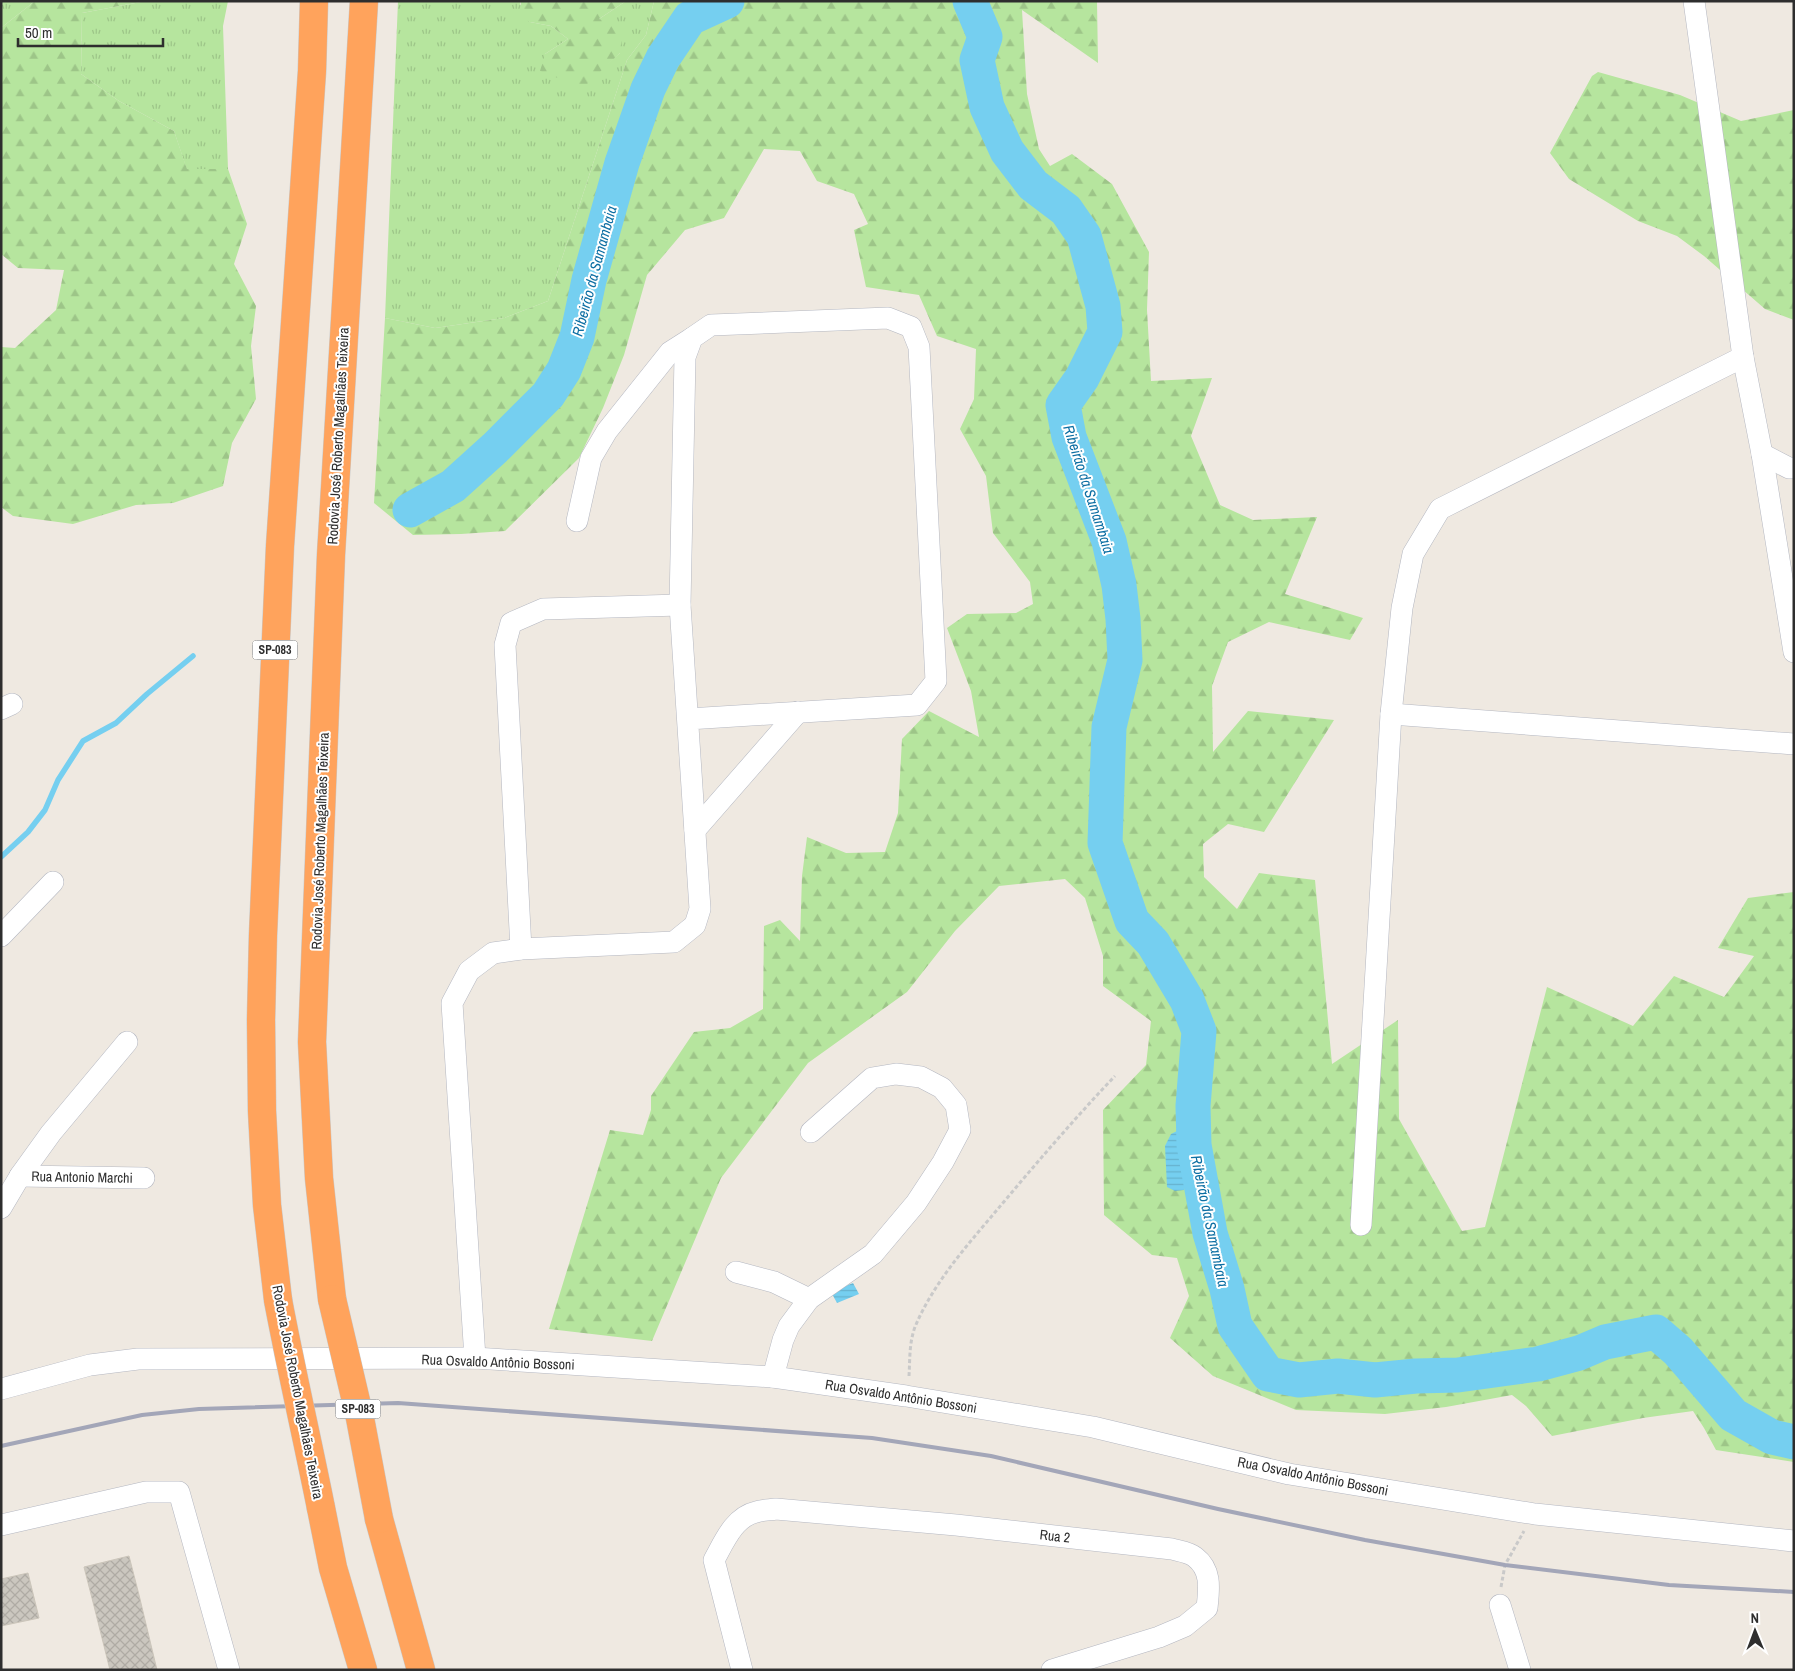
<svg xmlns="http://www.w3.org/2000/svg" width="1795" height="1671" viewBox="0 0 1795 1671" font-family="'Archivo Narrow',sans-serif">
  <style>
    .grass { fill: url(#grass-tufts) }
    .forest { fill: url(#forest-firs) }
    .water { fill: url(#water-rules) }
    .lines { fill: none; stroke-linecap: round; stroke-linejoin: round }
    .stream { stroke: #75cff0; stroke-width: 5.5 }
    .river { stroke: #75cff0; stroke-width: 35 }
    .building { fill: url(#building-cross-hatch); stroke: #cbc5ba }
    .minor-casing { stroke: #b4b7c1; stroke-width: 22 }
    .highway-casing { stroke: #c9c9c9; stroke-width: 29 }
    .path { stroke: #c9c9c9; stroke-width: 3; stroke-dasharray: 4 2.5; stroke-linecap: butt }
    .minor { stroke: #fff; stroke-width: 21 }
    .highway { stroke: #ffa35c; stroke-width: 28 }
    .rail { stroke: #a3a6b8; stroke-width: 4 }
    .highway-bridge-casing { stroke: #c9c9c9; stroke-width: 29; stroke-linecap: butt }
    .highway-bridge { stroke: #ffa35c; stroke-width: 28 }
    .labels { text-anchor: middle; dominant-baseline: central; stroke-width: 4; stroke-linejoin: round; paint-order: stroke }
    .shield { fill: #fff; stroke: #6d6d6d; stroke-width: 1 }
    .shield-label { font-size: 12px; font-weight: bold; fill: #2e2e2e }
    .street-label { font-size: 14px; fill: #2e2e2e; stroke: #fff }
    .water-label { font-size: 15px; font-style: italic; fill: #0d6fa3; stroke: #fff }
  </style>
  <defs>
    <pattern id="grass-tufts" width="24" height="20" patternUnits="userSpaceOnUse" patternTransform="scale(1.25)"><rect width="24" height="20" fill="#b6e59e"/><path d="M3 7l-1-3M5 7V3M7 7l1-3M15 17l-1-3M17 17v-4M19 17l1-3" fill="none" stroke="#9dc588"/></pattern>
    <pattern id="forest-firs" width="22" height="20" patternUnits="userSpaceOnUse" patternTransform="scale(1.25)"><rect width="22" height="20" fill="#b6e59e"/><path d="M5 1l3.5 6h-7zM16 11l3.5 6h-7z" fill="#9dc588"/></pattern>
    <pattern id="water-rules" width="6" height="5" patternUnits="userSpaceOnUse" patternTransform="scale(1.25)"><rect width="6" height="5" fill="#75cff0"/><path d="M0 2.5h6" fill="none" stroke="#66b2ce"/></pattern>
    <pattern id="building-cross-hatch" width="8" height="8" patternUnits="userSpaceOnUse" patternTransform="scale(1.25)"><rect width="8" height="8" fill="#cbc7bf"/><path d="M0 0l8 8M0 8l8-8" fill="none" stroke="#afaba4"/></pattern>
  </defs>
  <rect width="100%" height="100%" fill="#efe9e1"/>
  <g class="grass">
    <polygon points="1,1 35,1 1,28"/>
    <polygon points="146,1 228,1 223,26 228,169 187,170 174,131 119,101 81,74 82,13"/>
    <polygon points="398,1 521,1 520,4 530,22 551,26 568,39 545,54 605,66 620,53 599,19 626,1 654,1 646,35 627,60 548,301 504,318 435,328 385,318"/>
  </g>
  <g class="forest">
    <polygon points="35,1 146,1 82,13 81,74 119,101 174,131 187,169 228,169 247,224 234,264 256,306 251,346 256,399 232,443 223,486 173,503 136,505 73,524 13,516 1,507 1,347 15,348 56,310 64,270 18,268 1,254 1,28"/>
    <polygon points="521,1 626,1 599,19 624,26 620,53 583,88 540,71 545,54 568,39 551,26 530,22 520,17"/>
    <polygon points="654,1 1097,1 1098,63 1022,10 1027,94 1039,149 1050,166 1072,154 1112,184 1149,252 1147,310 1151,381 1212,378 1191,436 1220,505 1253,520 1317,517 1285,594 1363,618 1350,640 1269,622 1228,642 1212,686 1213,752 1248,711 1334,720 1264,832 1228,824 1203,844 1204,877 1237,909 1259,873 1315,880 1332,1064 1398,1020 1399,1119 1462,1231 1485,1227 1547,987 1633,1026 1674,976 1724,997 1754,956 1718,948 1748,898 1794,892 1794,1462 1716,1450 1704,1428 1693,1411 1643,1418 1552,1436 1526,1406 1512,1395 1446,1407 1385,1414 1296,1410 1213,1376 1170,1338 1189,1296 1177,1258 1152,1255 1104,1215 1103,1110 1146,1065 1151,1021 1103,986 1103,956 1085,898 1065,879 999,886 955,931 907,992 808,1063 721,1178 652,1341 549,1329 610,1130 643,1135 651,1110 651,1096 694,1032 730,1028 763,1009 764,926 780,920 800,941 802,876 807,837 846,853 885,852 898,813 902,739 929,711 979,737 971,691 947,628 967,614 1016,613 1033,604 1030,582 993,533 986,476 960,429 974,399 976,349 937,336 919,295 866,287 854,230 868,224 854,194 817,181 800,151 764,149 724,218 685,230 647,275 624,355 603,408 579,458 505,531 461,534 413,535 374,503 385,318 435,328 504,318 548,301 627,60 646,35"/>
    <polygon points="1598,72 1680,95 1741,121 1794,110 1794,320 1765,309 1704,256 1677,236 1638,221 1569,179 1550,153 1592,76"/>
  </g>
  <g class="water">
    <polygon points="1185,1127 1187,1158 1184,1190 1175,1191 1167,1187 1165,1146 1171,1134"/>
    <polygon points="853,1283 859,1294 837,1303 831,1292"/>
  </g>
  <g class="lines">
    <polyline class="stream" points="1,857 28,832 45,810 58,780 83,741 116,723 147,694 193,656"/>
    <g class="river">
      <polyline points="970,1 985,37 977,60 987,107 1007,151 1033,185 1066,210 1084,236 1103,306 1105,332 1082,378 1063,405 1069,437 1109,541 1119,585 1123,619 1125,660 1109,727 1105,843 1132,921 1153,943 1187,1000 1199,1031 1193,1106 1194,1145 1210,1233 1227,1289 1235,1326 1268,1374 1299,1380 1338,1376 1375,1380 1416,1376 1458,1375 1538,1364 1579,1353 1605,1342 1656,1332 1678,1351 1733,1415 1772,1437 1794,1442"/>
      <polyline points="410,510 453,486 495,448 548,395 564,370 577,337 589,280 622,163 648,89 663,58 690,18 727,1"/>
    </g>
  </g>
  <g class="building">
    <polygon points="129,1556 139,1595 157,1670 110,1670 94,1606 84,1567"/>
    <polygon points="28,1573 39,1618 1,1626 1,1579"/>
  </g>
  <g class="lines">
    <g class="minor-casing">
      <g id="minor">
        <polyline points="1694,1 1743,357 1762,454 1794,652"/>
        <polyline points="1762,454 1789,468 1794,468"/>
        <polyline points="577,521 591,458 607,431 670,352 692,338"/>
        <polyline points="1,709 12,704"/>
        <polyline points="1391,714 1794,744"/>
        <polyline points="695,830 798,712"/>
        <polyline points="1,936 53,882"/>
        <polyline points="521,949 505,645 511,623 543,609 680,605"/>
        <polyline points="20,1176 144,1178"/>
        <polyline points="1,1208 20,1176 51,1133 127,1042"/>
        <polyline points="1361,1225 1391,714 1402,608 1413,554 1440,509 1743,357"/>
        <polyline points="736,1272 774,1282 809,1299"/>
        <polyline points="475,1358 452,1003 469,971 493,953 521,949 674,942 695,925 700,909 680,605 685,357 692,338 711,325 888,318 911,327 919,347 936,681 917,705 688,719"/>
        <polyline points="773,1377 783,1340 789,1326 809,1299 873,1254 916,1203 943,1162 960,1130 956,1105 942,1088 921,1077 896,1074 872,1078 811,1132"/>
        <polyline points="1,1389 90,1365 138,1359 475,1358 773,1377 906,1396 1093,1427 1289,1474 1535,1514 1794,1541"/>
        <polyline points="1,1525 146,1492 179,1492 229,1670"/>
        <polyline points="1500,1605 1520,1670"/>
        <path d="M742,1670L714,1560C724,1542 734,1517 756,1512C762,1510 769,1510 776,1509L956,1525L1172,1549C1179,1551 1189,1552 1195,1557C1212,1570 1209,1589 1207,1608L1185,1626L1159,1637L1052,1670"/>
      </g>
    </g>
    <g class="highway-casing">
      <g id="highway">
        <polyline points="332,1299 319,1178 312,1042 331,555 364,1"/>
        <polyline points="278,1300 267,1205 262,1111 261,1020 263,935 280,546 312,71 314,1"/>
        <polyline points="321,1508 333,1568 363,1670"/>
        <polyline points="379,1519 421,1670"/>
      </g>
    </g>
    <g class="path">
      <path d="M909,1376C910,1360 909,1343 915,1327C934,1281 971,1241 1002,1204C1039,1160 1076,1117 1115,1076"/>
      <polyline points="1501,1587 1505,1565 1524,1531"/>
    </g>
    <use href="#minor" class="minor"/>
    <use href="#highway" class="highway"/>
    <polyline class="rail" points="1,1446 142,1415 199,1409 398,1403 872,1438 991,1456 1218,1509 1365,1540 1505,1565 1669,1585 1794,1592"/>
    <g class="highway-bridge-casing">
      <g id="highway-bridge">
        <polyline points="332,1299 360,1418 379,1519"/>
        <path d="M278,1300C291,1369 307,1438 321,1508"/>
      </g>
    </g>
    <use href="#highway-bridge" class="highway-bridge"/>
  </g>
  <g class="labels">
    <g class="shield">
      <rect x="252.5" y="640.5" width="45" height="19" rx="4"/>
      <rect x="335.5" y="1399.5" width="45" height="19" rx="4"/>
    </g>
    <g class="shield-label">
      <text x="275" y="650">SP-083</text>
      <text x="358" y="1409">SP-083</text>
    </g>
    <g class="street-label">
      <text transform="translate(338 436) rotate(-87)">Rodovia José Roberto Magalhães Teixeira</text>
      <text transform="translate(320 841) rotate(-88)">Rodovia José Roberto Magalhães Teixeira</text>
      <text transform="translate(82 1177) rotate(1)">Rua Antonio Marchi</text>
      <text transform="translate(498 1362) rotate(2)">Rua Osvaldo Antônio Bossoni</text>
      <text transform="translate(298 1392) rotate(79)">Rodovia José Roberto Magalhães Teixeira</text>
      <text transform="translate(901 1396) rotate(9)">Rua Osvaldo Antônio Bossoni</text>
      <text transform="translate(1313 1476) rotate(11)">Rua Osvaldo Antônio Bossoni</text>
      <text transform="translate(1055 1536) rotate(6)">Rua 2</text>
    </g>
    <g class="water-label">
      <text transform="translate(594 271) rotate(-75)">Ribeirão da Samambaia</text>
      <text transform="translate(1089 489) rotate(72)">Ribeirão da Samambaia</text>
      <text transform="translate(1210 1221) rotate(78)">Ribeirão da Samambaia</text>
    </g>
  </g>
  <rect width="1795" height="1671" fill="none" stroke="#2e2e2e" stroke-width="5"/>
  <g transform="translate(1755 1631) rotate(359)" stroke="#ffffff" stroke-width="4" paint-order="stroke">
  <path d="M0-4L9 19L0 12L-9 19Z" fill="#2e2e2e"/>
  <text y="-8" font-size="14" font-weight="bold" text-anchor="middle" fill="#2e2e2e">N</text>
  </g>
  <path d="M18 38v8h145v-8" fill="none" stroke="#2e2e2e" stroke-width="2.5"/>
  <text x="25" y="38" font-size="15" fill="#2e2e2e" stroke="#ffffff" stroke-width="4" paint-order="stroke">50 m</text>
</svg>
